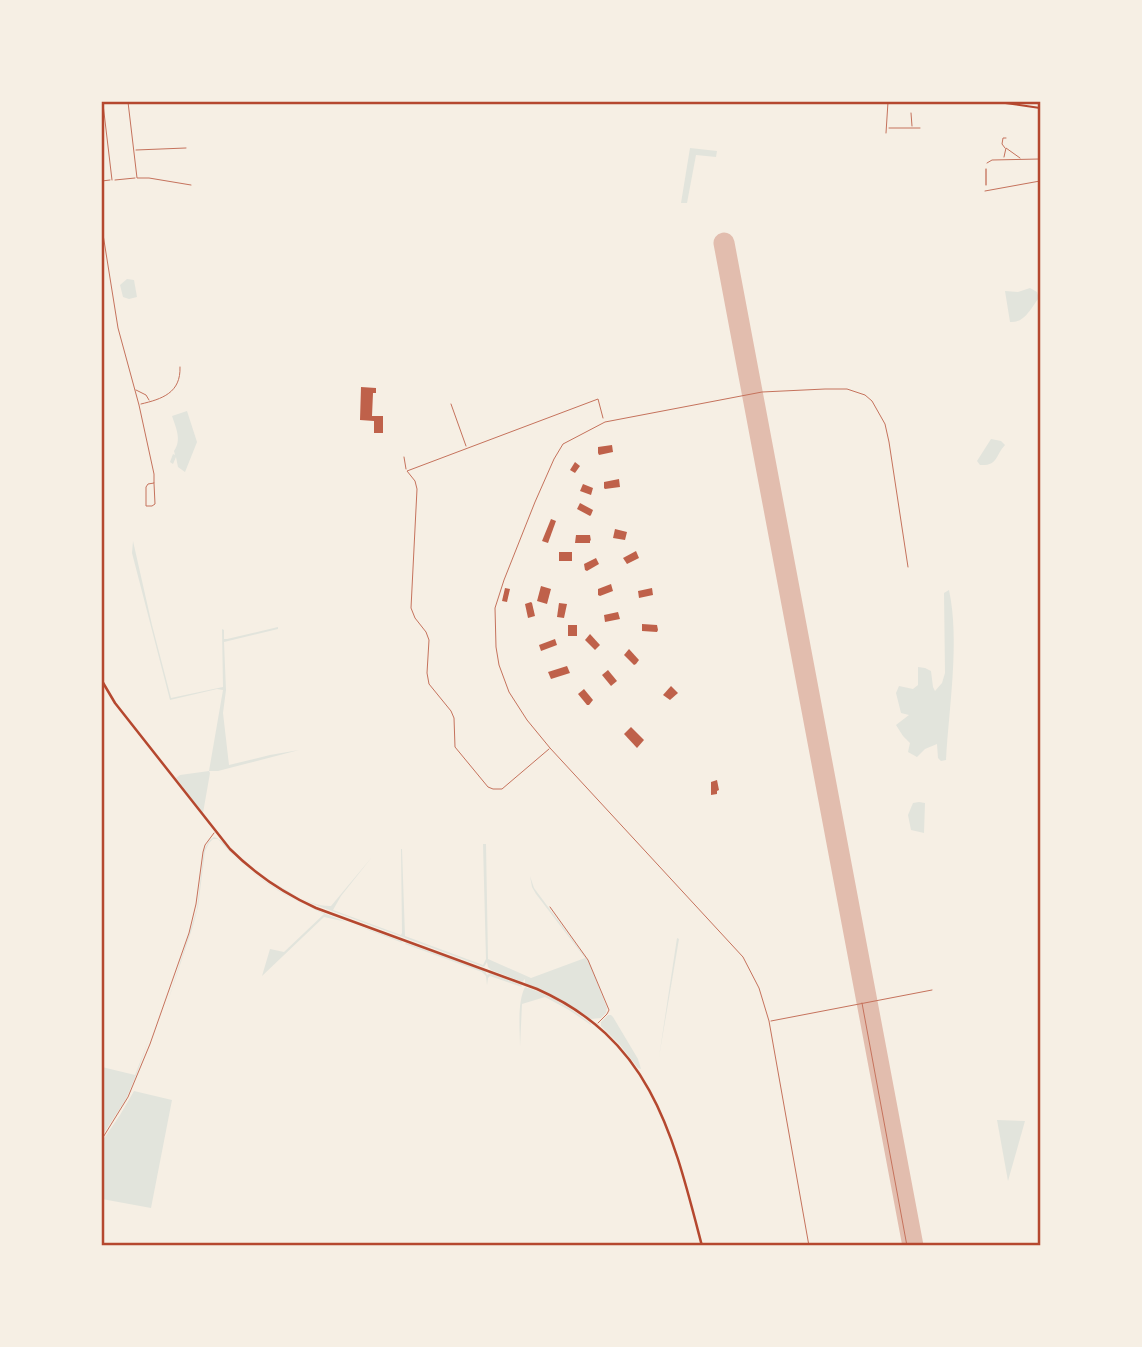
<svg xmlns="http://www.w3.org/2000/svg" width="1142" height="1347" viewBox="0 0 1142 1347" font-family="Merriweather,serif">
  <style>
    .green { fill: #e2e4dc }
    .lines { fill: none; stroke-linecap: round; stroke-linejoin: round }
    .runway { stroke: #e2bdae; stroke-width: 21 }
    .building { fill: #bf614a }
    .path { stroke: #b5482f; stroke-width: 1 }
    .service { stroke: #c5725c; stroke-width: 1 }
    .minor { stroke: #c5725c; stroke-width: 1 }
    .secondary { stroke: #b5482f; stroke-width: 2 }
    .primary { stroke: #b5482f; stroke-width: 2.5 }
    .neatline { fill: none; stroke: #b5482f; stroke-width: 2.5 }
  </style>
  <rect width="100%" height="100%" fill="#f6efe4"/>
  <g class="green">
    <polygon points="690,148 717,151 716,157 696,155 687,203 681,203"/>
    <polygon points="127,279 134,280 137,297 129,299 123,297 120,285"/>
    <path d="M1030,288L1037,292L1039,298C1030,309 1025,323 1010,322L1005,291L1018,292Z"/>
    <path d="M187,411L197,442L185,472L178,467L176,457L173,464L170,462L173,454L175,455L174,451C182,440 176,428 172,416Z"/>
    <path d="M991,439L1001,441L1005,445C995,456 998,466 980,465L977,461Z"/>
    <polygon points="133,541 152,625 171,698 223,687 222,629 224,630 224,639 227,639 278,627 278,629 224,642 226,690 223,713 229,765 270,755 299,750 218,771 209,771 210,773 203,813 176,778 180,775 209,771 223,690 217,689 170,700 132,553"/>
    <path d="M949,590C960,641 949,707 946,760L941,761L938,758L937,744L925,749L917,757L908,752L910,743L903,736L896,725L909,715L901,713L896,693L899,686L913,689L918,685V667L925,668L931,671L933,687L935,691L942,683L945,673L944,593Z"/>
    <polygon points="919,802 925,803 924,833 911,830 908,815 913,803"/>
    <path d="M214,837C224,840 230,852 237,859C248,869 259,878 271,886C310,912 358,925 401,941L403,943L347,922L324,917L262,976L270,949L284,952L324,914C279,893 251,876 218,839H213L209,843L205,851L198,907L193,926L166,1007L197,909L204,850L209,841Z"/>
    <path d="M483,844H486L488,959L531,978L585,958L536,894L532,887L530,876L534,888L589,962L607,1008L606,1013L601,1018L591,1019L560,999L525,983V979L522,982L491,970L488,967L487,962L484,967L313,904L286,891L267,879C285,889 310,907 331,906L372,857L341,896L333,910L401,935L402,933L401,849H402L405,936L483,965L486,959Z"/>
    <polygon points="677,938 679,939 659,1057"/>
    <polygon points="406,943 485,971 487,975 490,973 521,985 522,987 490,976 488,978 487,985 486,976 482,972 405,944"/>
    <path d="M525,987C549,994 571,1008 591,1024V1025L569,1010L545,997L522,1004L520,1047C520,1029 517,1003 525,987Z"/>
    <polygon points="608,1015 611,1015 613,1017 638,1059 641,1069 638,1068 620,1045 601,1026 601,1022"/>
    <polygon points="149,1039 137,1073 126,1099 102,1136 102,1067 135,1075"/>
    <polygon points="134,1091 172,1100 151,1208 102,1199 102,1142 103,1141 103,1140 120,1115"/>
    <polygon points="997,1120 1025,1121 1008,1181"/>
  </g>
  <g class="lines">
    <polyline class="runway" points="724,243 913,1246"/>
  </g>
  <g class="building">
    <polygon points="361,387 376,388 376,393 373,393 372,416 383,416 383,433 374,433 374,421 360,420"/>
    <polygon points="612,445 613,452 599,455 598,453 598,447"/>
    <polygon points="575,462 580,466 575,473 570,470"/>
    <polygon points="619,479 620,487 605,489 604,488 604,482"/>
    <polygon points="583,484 593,488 591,495 580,491"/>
    <polygon points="580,503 593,510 591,515 590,516 577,509"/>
    <polygon points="551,519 556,521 548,543 542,541"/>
    <polygon points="615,529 627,532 625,540 613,538"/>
    <polygon points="576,535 590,535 591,541 590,540 590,543 575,543"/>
    <polygon points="636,551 639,558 627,564 623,558"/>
    <rect x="559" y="552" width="13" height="9"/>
    <polygon points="596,558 599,564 587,571 585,570 584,564"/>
    <polygon points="611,584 613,591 600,596 598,595 598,589"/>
    <polygon points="541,586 551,589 547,604 537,601"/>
    <polygon points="505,588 510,589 507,602 502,601"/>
    <polygon points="652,588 653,595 639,598 638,591"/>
    <polygon points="531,602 532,603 535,616 528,618 525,604"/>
    <polygon points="559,603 567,604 564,618 557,617"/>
    <polygon points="618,612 620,619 605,622 604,615"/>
    <polygon points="642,624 657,625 658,630 657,632 642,631"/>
    <rect x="568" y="625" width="9" height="11"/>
    <polygon points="590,634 600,645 595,650 585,640"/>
    <polygon points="555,639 557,645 541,651 539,645"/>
    <polygon points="629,649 639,660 636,664 634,665 624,655"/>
    <polygon points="567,666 570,673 551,679 548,672"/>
    <polygon points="608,670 617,681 611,686 602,675"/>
    <polygon points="671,686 678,693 670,700 663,695"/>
    <polygon points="584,689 593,700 589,705 587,705 578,694"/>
    <polygon points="631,727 644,740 637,748 624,734"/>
    <polygon points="717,780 719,790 717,791 717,794 711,795 711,782"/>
  </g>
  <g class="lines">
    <polyline class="path" points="986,185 986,169"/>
    <g class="service">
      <polyline points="911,113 912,126"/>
      <polyline points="889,128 920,128"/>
      <polyline points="1005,148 1002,144 1003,138 1006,138"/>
    </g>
    <g class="minor">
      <polyline points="128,102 137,178 149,178 191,185"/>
      <polyline points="105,103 117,102"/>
      <polyline points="103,104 112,180"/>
      <polyline points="886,133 888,102"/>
      <polyline points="136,150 186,148"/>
      <polyline points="1004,157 1006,148 1020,158"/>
      <polyline points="987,163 992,160 1040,159"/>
      <polyline points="115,180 135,178"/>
      <polyline points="102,181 110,180"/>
      <polyline points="985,191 1040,181"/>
      <polyline points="102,228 118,328 139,405 154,474 154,483 148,484 146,487 146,506 152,506 155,504 154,483"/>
      <polyline points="136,390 146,395 149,400"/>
      <path d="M141,404C162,399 181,393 180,367"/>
      <polyline points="451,404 466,446"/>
      <polyline points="404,457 406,469"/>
      <polyline points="102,500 102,504"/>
      <polyline points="549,749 502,789 493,789 488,787 455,747 454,718 451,711 429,684 427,673 429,640 426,632 415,618 411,608 417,489 415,481 407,471 598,399 603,418"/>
      <polyline points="550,907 588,960 609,1010 607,1014 598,1023"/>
      <polyline points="862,1003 907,1246"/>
      <polyline points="771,1021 932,990"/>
      <polyline points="102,1139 128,1097 150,1044 189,933 196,904 203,852 205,845 214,833"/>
      <polyline points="809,1246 769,1021 759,988 743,957 550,748 527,720 509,692 499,665 496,647 495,608 504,580 535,502 554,459 563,444 605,422 762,392 825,389 847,389 865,395 872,401 885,424 889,442 908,567"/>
    </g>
    <polyline class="secondary" points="998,102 1040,108"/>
    <path class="primary" d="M102,681L115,703L230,849C256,875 283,893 316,908L537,989C652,1040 673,1135 702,1246"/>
  </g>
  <rect width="1142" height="1347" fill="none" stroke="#f6efe4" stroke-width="206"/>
  <rect x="103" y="103" width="936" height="1141" class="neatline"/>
</svg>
